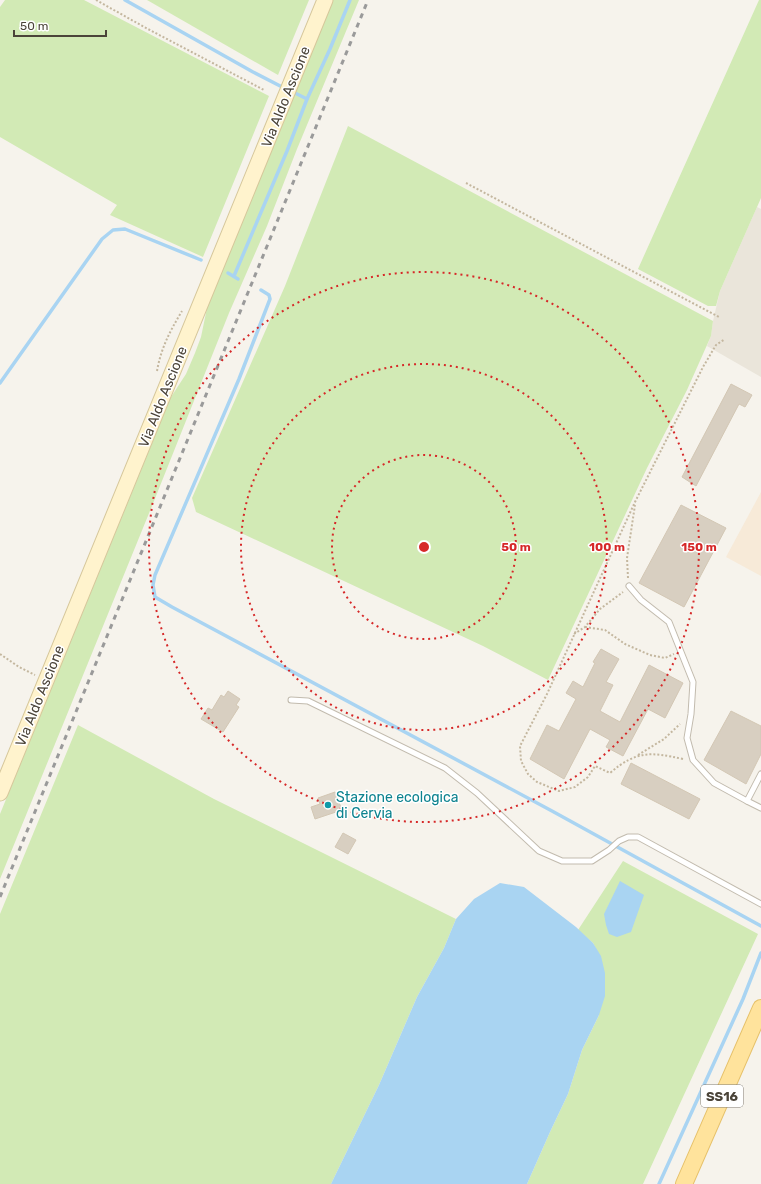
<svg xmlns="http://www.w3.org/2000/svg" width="761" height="1184" viewBox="0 0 761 1184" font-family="Rubik,sans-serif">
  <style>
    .residential { fill: #eae5da }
    .commercial { fill: #f7ead8 }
    .green { fill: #d2eab5 }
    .water { fill: #a9d4f2 }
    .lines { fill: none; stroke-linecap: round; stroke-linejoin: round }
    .stream { stroke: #a9d4f2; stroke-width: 3.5 }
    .building { fill: #d8cfc1; stroke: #d3c7b4 }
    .lane-casing { stroke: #c2bbae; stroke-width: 7 }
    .secondary-casing { stroke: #d6c79b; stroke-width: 17 }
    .primary-casing { stroke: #e6c16a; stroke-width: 18 }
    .path { stroke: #c4b79f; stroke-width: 2; stroke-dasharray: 2 2; stroke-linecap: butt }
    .lane { stroke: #fff; stroke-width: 5 }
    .secondary { stroke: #fff3cd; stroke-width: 15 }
    .primary { stroke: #ffe39c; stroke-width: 16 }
    .rail { stroke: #9a9a9a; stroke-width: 3; stroke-dasharray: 5 5; stroke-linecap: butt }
    .ring { fill: none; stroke: #d62828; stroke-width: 2; stroke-dasharray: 2 4 }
    .culture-dot { fill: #0f9aa8; stroke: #fff; stroke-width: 1.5 }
    .labels { text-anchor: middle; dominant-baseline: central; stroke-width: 3; stroke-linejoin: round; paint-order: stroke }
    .shield { fill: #fff; stroke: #817c74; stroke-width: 1 }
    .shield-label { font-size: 13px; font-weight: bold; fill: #4b4439 }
    .street-label { font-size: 14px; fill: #4b4439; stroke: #fff }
    .culture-label { font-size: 14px; fill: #0d838f; stroke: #fff; text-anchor: start }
    .centre { fill: #d62828; stroke: #fff; stroke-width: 2 }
    .ring-label { font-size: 12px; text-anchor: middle; font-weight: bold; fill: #d62828; stroke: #fff; stroke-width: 3; stroke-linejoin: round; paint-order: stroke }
  </style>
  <rect width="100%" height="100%" fill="#f6f3ec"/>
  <polygon class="residential" points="757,207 761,209 761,377 707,346 711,336 713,321 720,291"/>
  <polygon class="commercial" points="761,492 761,576 726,557"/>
  <g class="green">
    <polygon points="5,0 84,0 269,96 203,257 110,215 117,205 0,137 0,7"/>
    <polygon points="147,0 309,0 278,75"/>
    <polygon points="333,0 359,0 297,149 267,226 229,313 154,501 0,879 0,814 171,397 186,374 195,353 201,337 207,308 220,274"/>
    <polygon points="759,0 761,0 761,198 720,291 716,306 708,306 638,269"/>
    <polygon points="348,126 713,321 711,336 687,390 647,468 548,680 483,646 196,512 192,498 285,286"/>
    <polygon points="78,725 214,799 456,919 444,948 417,997 379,1085 331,1184 0,1184 0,914"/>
    <polygon points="623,861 758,934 643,1184 527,1184 550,1132 568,1094 582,1050 599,1015 596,949 593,943 578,930"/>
  </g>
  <g class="water">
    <polygon points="620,881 644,895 631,932 617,937 609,934 606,925 604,914"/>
    <polygon points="500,883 524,887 576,927 593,943 601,956 605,973 605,996 599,1015 582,1050 568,1094 550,1132 527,1184 331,1184 379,1085 417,997 444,948 456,919 474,899"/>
  </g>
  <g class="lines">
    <g class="stream">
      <polyline points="125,0 253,72 286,89"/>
      <polyline points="307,99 330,49 350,0"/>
      <polyline points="228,273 238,279"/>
      <polyline points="234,276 287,151 307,99 291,91"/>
      <polyline points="261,290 269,295 270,299 239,379 155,575 153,585 155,597 172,607 552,811 761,926"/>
      <polyline points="0,383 102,239 113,230 125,229 201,260"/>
      <polyline points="659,1184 743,999 761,953"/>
    </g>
  </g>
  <g class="building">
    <polygon points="731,384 752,395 745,407 739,404 696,486 682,477"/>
    <polygon points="681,505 726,528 684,607 639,583"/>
    <polygon points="601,649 619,659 606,682 613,685 600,711 620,722 649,665 683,683 665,718 648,709 623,756 606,747 610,740 590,729 564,779 530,759 547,725 559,731 576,699 566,693 573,681 583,687 595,663 593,662"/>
    <polygon points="228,691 240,699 236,705 239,707 223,732 201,719 208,708 212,710 221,695 224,697"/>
    <polygon points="731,711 761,726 761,754 746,784 704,760"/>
    <polygon points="631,763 700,799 689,819 621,784"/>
    <polygon points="335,792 342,810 315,819 311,807 320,804 318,798"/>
    <polygon points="343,833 356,840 348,854 335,847"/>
  </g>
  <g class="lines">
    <g class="lane-casing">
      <g id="lane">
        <polyline points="629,586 641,600 669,622 693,682 691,714 687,738 693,760 714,783 747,801"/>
        <polyline points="291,700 308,701 445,768 477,793 539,851 562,861 592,861 609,850 619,841 628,837 638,837 761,904"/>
        <polyline points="761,774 747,801 761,808"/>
      </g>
    </g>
    <g class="secondary-casing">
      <polyline id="secondary" points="0,793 325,0"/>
    </g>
    <g class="primary-casing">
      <polyline id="primary" points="684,1184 761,1008"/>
    </g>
    <g class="path">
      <polyline points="96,0 146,28 264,90"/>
      <polyline points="466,183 719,317"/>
      <path d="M157,371C161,348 170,331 182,311"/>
      <polyline points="628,578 627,558 635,505"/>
      <polyline points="585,627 605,630 625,644 650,655 665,658 674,654"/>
      <polyline points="574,634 585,627 600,609 623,592"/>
      <polyline points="0,654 19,667 35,675"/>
      <polyline points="638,755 664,739 680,724"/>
      <path d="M683,759C651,752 637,750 610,773L595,766L588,777L575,787L559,791L537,782L528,774L521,761L520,746L547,694L635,502L703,367L716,345L725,339"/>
    </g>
    <use href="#lane" class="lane"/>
    <use href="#secondary" class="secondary"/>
    <use href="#primary" class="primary"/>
    <polyline class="rail" points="0,897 368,0"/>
  </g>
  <g class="ring">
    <circle cx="424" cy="547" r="92"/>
    <circle cx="424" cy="547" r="183"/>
    <circle cx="424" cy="547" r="275"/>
  </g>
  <circle class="culture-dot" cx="328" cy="805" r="4"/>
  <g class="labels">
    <rect class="shield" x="701" y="1085" width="42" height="22" rx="3"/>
    <g class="shield-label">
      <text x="722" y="1096">SS16</text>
    </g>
    <g class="street-label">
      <text transform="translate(286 97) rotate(-68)">Via Aldo Ascione</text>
      <text transform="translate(163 397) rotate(-68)">Via Aldo Ascione</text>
      <text transform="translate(40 696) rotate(-68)">Via Aldo Ascione</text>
    </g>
    <g class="culture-label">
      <text x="336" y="797">Stazione ecologica<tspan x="336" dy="16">di Cervia</tspan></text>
    </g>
  </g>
  <circle cx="424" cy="547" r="6" class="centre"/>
  <g class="ring-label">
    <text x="516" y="551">50 m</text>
    <text x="607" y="551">100 m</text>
    <text x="699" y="551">150 m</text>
  </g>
  <path d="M14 30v6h92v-6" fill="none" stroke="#4b4439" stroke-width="2"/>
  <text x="20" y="30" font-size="12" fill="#4b4439" stroke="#ffffff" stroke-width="3" paint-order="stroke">50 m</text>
</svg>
